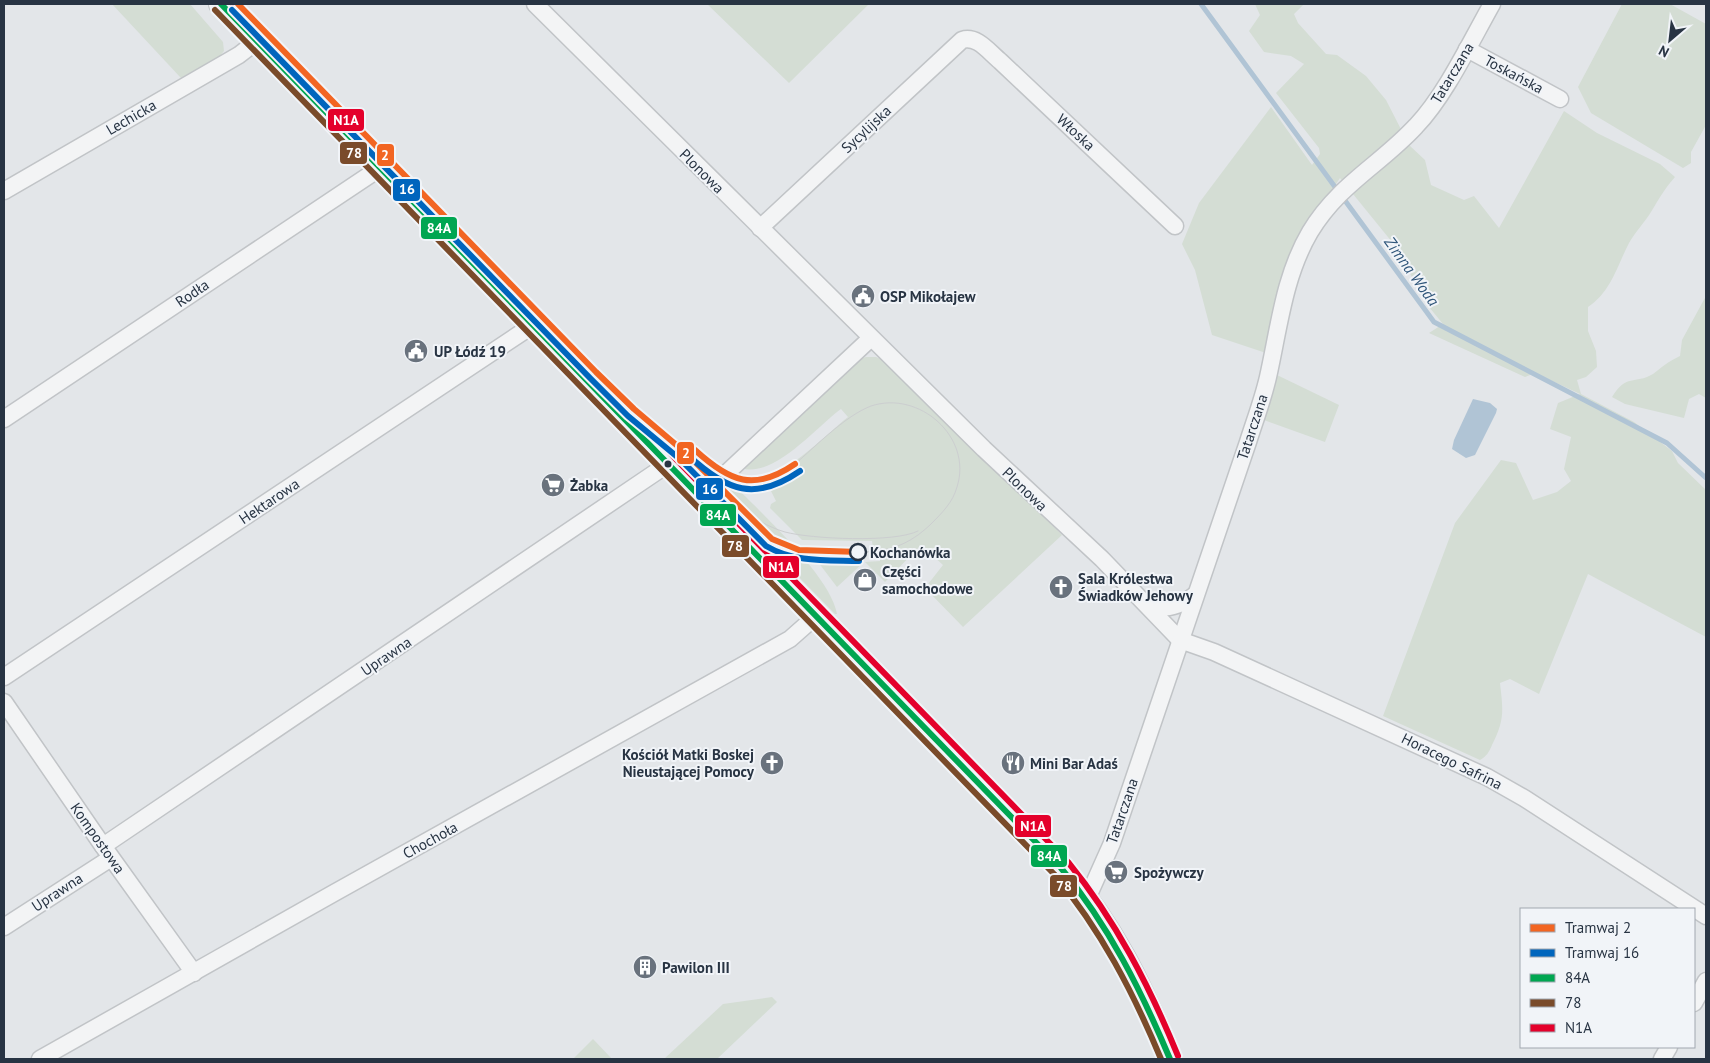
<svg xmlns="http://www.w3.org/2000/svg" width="1710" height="1063" viewBox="0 0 1710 1063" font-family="'PT Sans',sans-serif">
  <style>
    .green { fill: #d4ddd4 }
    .water { fill: #b0c4d5 }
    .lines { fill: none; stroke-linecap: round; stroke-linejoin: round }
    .stream { stroke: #b0c4d5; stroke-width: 5 }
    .minor-casing { stroke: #c1c4c7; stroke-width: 19 }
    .secondary-casing { stroke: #c1c4c7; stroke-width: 26 }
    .minor { stroke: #f3f4f5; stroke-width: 16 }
    .secondary { stroke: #f6f7f7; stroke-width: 24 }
    .tram { stroke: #ccced0; stroke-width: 1 }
    .bus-1-casing { stroke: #f1f4f8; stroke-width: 10 }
    .bus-2-casing { stroke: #f1f4f8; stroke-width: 10 }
    .bus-3-casing { stroke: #f1f4f8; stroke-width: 10 }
    .bus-1 { stroke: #00a651; stroke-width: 6 }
    .bus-2 { stroke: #7a4b2a; stroke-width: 6 }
    .bus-3 { stroke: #e4002b; stroke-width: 6 }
    .tram-1-casing { stroke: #f1f4f8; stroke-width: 10 }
    .tram-2-casing { stroke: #f1f4f8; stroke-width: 10 }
    .tram-1 { stroke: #f26522; stroke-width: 6 }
    .tram-2 { stroke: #0065bd; stroke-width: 6 }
    .bus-dot { fill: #283443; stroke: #f1f4f8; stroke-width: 2 }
    .stop-dot { fill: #f1f4f8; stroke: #283443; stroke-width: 2.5 }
    .labels { text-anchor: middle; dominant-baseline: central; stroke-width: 4; stroke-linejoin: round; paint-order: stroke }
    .street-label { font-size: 15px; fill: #283443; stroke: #f1f4f8 }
    .poi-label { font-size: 15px; font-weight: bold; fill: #283443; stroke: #f1f4f8; text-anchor: start }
    .stop-label { font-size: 15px; font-weight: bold; fill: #283443; stroke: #f1f4f8; text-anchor: start }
    .water-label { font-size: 16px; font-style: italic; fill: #30567a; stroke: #f1f4f8 }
    .line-badge { stroke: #f1f4f8; stroke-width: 2 }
    .badge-label { font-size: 14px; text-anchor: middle; font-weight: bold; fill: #fff }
  </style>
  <rect width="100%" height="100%" fill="#e3e6e9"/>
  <g class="green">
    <polygon points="112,4 190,4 223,42 224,51 218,58 181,78"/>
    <polygon points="707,4 869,4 789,83"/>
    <path d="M1255,4H1304L1294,14L1298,23L1326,54L1337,55L1366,76L1386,100L1409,145L1425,160L1431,185L1464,200L1474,196L1499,228L1564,111L1597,133L1660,164L1675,177C1665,188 1659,199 1651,212C1645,222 1635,232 1629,243C1617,266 1611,292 1588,307V331L1596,351L1597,367L1586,377L1577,380L1581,394L1634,422L1672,451L1678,463L1706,490V637L1588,574L1539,694L1510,679L1500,683C1503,710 1505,720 1492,745C1489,752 1487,756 1480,760L1383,716L1455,523L1501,460L1516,463L1533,500L1557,492L1571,481L1564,469L1571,437L1550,429L1558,403L1580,394L1535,373L1525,377L1429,333L1443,324L1429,307L1392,242L1340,178L1300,238L1266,353L1212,335L1195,270L1182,244L1199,203L1271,107L1312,165L1320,154L1319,148L1276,93L1304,64L1291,56L1264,52L1249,31L1260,15Z"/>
    <polygon points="1622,4 1670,4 1706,24 1706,125 1691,152 1691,163 1683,168 1591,113 1578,87"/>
    <path d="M1706,296V398L1699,394L1689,399L1684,418L1625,404L1612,397C1627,373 1634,385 1653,374C1662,367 1669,361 1680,356L1682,340Z"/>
    <path d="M866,357H876L886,361L996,468L1062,535L963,627L925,588L943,565L921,545L885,582L865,562L880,561V554L873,548L872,541L802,540L770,508L771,504L776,501L770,489L765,491L758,478C789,474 824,436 848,417L841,409C817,426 774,479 741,468L857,360Z"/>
    <polygon points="1277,375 1339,405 1325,442 1264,420"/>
    <path d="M729,480C757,509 831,576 837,614H835L717,493L735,509L737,508L719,489Z"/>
    <polygon points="818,562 864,562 837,587"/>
    <polygon points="772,997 777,1002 717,1059 664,1059 723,1004"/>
    <polygon points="593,1039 612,1059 573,1059"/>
  </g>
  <polygon class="water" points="1473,399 1490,403 1497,409 1496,413 1475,455 1466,458 1452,449 1454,440"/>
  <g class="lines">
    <polyline class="stream" points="1201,4 1434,322 1667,443 1706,478"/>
    <g class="minor-casing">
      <g id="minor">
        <polyline points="535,4 984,449 1102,559 1180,640 1214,652 1487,777 1524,798 1706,916"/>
        <polyline points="1467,49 1560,99"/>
        <polyline points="4,191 239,55 257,41"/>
        <path d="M760,228L962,40C977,35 989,52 1000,61L1175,226"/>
        <polyline points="4,419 380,168"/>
        <polyline points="701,497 871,338"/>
        <path d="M1149,607C1167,610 1181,606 1195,595"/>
        <polyline points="4,677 533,325"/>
        <polyline points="4,702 103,846 194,973"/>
        <polyline points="103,846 668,464"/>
        <path d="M1087,899L1112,843L1248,442C1255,420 1263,399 1268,377C1279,328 1284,276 1310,232C1339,184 1380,165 1416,126C1445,96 1471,41 1492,4"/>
        <polyline points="4,927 111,858"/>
        <polyline points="1694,1003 1706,981"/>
        <polyline points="40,1059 334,893 790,639 816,616"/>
        <polyline points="1662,1059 1669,1047"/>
      </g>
    </g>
    <g class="secondary-casing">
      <path id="secondary" d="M221,4L1061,868C1113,927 1141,987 1170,1059"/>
    </g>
    <use href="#minor" class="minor"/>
    <use href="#secondary" class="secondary"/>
    <g class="tram">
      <path d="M795,464C816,446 845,416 871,406C919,390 973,437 957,487C953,502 942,513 931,524C909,545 889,552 859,552"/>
      <path d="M739,507C753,518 768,527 785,532C811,539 895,543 918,531"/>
    </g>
    <g class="bus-1-casing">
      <path id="bus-1" d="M221,4L1061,868C1109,926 1141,990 1170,1059"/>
    </g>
    <g class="bus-2-casing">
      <path id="bus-2" d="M215,10L1054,874C1101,930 1133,992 1161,1059"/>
    </g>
    <g class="bus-3-casing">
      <path id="bus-3" d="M233,4L1068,862C1116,921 1149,985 1178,1056"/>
    </g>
    <use href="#bus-1" class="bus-1"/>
    <use href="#bus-2" class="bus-2"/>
    <use href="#bus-3" class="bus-3"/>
    <g class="tram-1-casing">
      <g id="tram-1">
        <polyline points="238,4 596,372 634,409 687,454 772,539 799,550 859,552"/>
        <path d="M695,450C730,482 754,492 795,464"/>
      </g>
    </g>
    <g class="tram-2-casing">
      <g id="tram-2">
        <path d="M232,10L590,378L628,416L681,460L766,546C795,563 827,560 859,561"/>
        <path d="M689,456C727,491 755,502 800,471"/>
      </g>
    </g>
    <use href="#tram-1" class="tram-1"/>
    <use href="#tram-2" class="tram-2"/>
  </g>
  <defs>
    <g id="civic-disc" transform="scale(1.25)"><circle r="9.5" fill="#69727d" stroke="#f1f4f8"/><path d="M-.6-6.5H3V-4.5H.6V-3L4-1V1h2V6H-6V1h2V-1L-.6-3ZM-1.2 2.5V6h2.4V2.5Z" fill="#fff"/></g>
    <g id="supermarket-disc" transform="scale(1.25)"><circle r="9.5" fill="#69727d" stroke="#f1f4f8"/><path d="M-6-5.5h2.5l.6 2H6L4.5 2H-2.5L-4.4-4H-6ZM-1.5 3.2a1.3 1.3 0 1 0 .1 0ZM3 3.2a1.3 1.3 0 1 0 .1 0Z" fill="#fff"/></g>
    <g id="shop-disc" transform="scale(1.25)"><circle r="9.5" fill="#69727d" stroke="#f1f4f8"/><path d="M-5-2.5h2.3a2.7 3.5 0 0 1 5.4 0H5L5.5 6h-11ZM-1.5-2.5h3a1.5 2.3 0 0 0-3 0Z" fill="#fff"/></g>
    <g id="church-disc" transform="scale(1.25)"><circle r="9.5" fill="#69727d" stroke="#f1f4f8"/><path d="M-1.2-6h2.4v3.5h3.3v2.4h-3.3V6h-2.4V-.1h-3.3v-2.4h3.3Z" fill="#fff"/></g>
    <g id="restaurant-disc" transform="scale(1.25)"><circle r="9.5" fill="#69727d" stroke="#f1f4f8"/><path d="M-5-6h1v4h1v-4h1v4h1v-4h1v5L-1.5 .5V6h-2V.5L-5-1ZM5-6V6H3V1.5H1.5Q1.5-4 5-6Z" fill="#fff"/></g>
    <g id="building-disc" transform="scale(1.25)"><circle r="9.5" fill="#69727d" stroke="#f1f4f8"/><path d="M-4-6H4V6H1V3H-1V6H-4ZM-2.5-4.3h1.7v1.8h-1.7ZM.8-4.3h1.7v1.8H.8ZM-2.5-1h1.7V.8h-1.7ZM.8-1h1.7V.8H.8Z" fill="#fff"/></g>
  </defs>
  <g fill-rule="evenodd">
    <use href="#civic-disc" x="863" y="296"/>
    <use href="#civic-disc" x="416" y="351"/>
    <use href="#supermarket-disc" x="553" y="485"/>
    <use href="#shop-disc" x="865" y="580"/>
    <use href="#church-disc" x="1061" y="587"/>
    <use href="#church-disc" x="772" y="763"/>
    <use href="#restaurant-disc" x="1013" y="763"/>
    <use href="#supermarket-disc" x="1116" y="872"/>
    <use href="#building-disc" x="645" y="967"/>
  </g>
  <circle class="bus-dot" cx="668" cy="464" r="4.5"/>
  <circle class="stop-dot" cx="858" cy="552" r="8"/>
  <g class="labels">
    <g class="street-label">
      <text transform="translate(1452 73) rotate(-59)">Tatarczana</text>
      <text transform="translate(1514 74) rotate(28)">Toskańska</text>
      <text transform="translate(131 117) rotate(-30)">Lechicka</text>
      <text transform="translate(866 129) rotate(-43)">Sycylijska</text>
      <text transform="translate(1076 132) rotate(43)">Włoska</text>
      <text transform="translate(702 171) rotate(45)">Plonowa</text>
      <text transform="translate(192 293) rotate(-34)">Rodła</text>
      <text transform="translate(1252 427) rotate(-72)">Tatarczana</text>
      <text transform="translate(1025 489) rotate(44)">Plonowa</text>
      <text transform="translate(269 501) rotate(-34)">Hektarowa</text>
      <text transform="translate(386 656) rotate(-34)">Uprawna</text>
      <text transform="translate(1452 761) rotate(26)">Horacego Safrina</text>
      <text transform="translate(1122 811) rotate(-71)">Tatarczana</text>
      <text transform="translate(98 838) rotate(55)">Kompostowa</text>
      <text transform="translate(430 840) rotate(-29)">Chochoła</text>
      <text transform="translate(57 892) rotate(-33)">Uprawna</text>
    </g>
    <g class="poi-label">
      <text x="880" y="296">OSP Mikołajew</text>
      <text x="434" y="351">UP Łódź 19</text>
      <text x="570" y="485">Żabka</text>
      <text x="882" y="571">Części<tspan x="882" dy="17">samochodowe</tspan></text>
      <text x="1078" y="578">Sala Królestwa<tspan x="1078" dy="17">Świadków Jehowy</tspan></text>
      <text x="754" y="754" text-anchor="end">Kościół Matki Boskej<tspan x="754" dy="17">Nieustającej Pomocy</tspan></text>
      <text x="1030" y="763">Mini Bar Adaś</text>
      <text x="1134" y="872">Spożywczy</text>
      <text x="662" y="967">Pawilon III</text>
    </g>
    <g class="stop-label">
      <text x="870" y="552">Kochanówka</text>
    </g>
    <g class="water-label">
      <text transform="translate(1412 271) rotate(54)">Zimna Woda</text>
    </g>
  </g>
  <g class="line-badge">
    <rect x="327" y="108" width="38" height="24" rx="5" fill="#e4002b"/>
    <rect x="339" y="141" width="29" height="24" rx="5" fill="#7a4b2a"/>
    <rect x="376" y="143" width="19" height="24" rx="5" fill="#f26522"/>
    <rect x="392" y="178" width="29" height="24" rx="5" fill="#0065bd"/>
    <rect x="420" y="216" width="38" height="24" rx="5" fill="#00a651"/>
    <rect x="676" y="441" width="19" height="24" rx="5" fill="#f26522"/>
    <rect x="695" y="477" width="29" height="24" rx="5" fill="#0065bd"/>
    <rect x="699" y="503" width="38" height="24" rx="5" fill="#00a651"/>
    <rect x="721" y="534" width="29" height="24" rx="5" fill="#7a4b2a"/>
    <rect x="762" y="555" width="38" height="24" rx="5" fill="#e4002b"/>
    <rect x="1014" y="814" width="38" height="24" rx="5" fill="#e4002b"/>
    <rect x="1030" y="844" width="38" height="24" rx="5" fill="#00a651"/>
    <rect x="1049" y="874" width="29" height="24" rx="5" fill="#7a4b2a"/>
  </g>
  <g class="badge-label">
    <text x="346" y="125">N1A</text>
    <text x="354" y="158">78</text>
    <text x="385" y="160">2</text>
    <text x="407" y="194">16</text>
    <text x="439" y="233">84A</text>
    <text x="686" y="458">2</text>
    <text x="710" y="494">16</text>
    <text x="718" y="520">84A</text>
    <text x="735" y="551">78</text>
    <text x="781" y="572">N1A</text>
    <text x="1033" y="831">N1A</text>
    <text x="1049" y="861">84A</text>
    <text x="1064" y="891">78</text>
  </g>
  <rect width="1710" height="1063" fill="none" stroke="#283443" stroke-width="10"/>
  <rect x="1520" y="908" width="175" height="140" fill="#f1f4f8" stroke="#a1a7b0"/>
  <rect x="1530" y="924" width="25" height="8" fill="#f26522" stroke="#a1a7b0"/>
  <text x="1565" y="933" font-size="15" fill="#283443">Tramwaj 2</text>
  <rect x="1530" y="949" width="25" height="8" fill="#0065bd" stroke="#a1a7b0"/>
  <text x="1565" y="958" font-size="15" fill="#283443">Tramwaj 16</text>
  <rect x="1530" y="974" width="25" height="8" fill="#00a651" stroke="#a1a7b0"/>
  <text x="1565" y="983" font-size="15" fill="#283443">84A</text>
  <rect x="1530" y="999" width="25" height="8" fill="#7a4b2a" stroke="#a1a7b0"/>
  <text x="1565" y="1008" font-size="15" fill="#283443">78</text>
  <rect x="1530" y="1024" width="25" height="8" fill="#e4002b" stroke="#a1a7b0"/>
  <text x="1565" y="1033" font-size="15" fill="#283443">N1A</text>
  <g transform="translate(1670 40) rotate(208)" stroke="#f1f4f8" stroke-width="4" paint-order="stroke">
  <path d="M0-4L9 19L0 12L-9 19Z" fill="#283443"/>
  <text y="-8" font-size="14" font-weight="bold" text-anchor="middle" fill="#283443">N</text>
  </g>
</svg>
